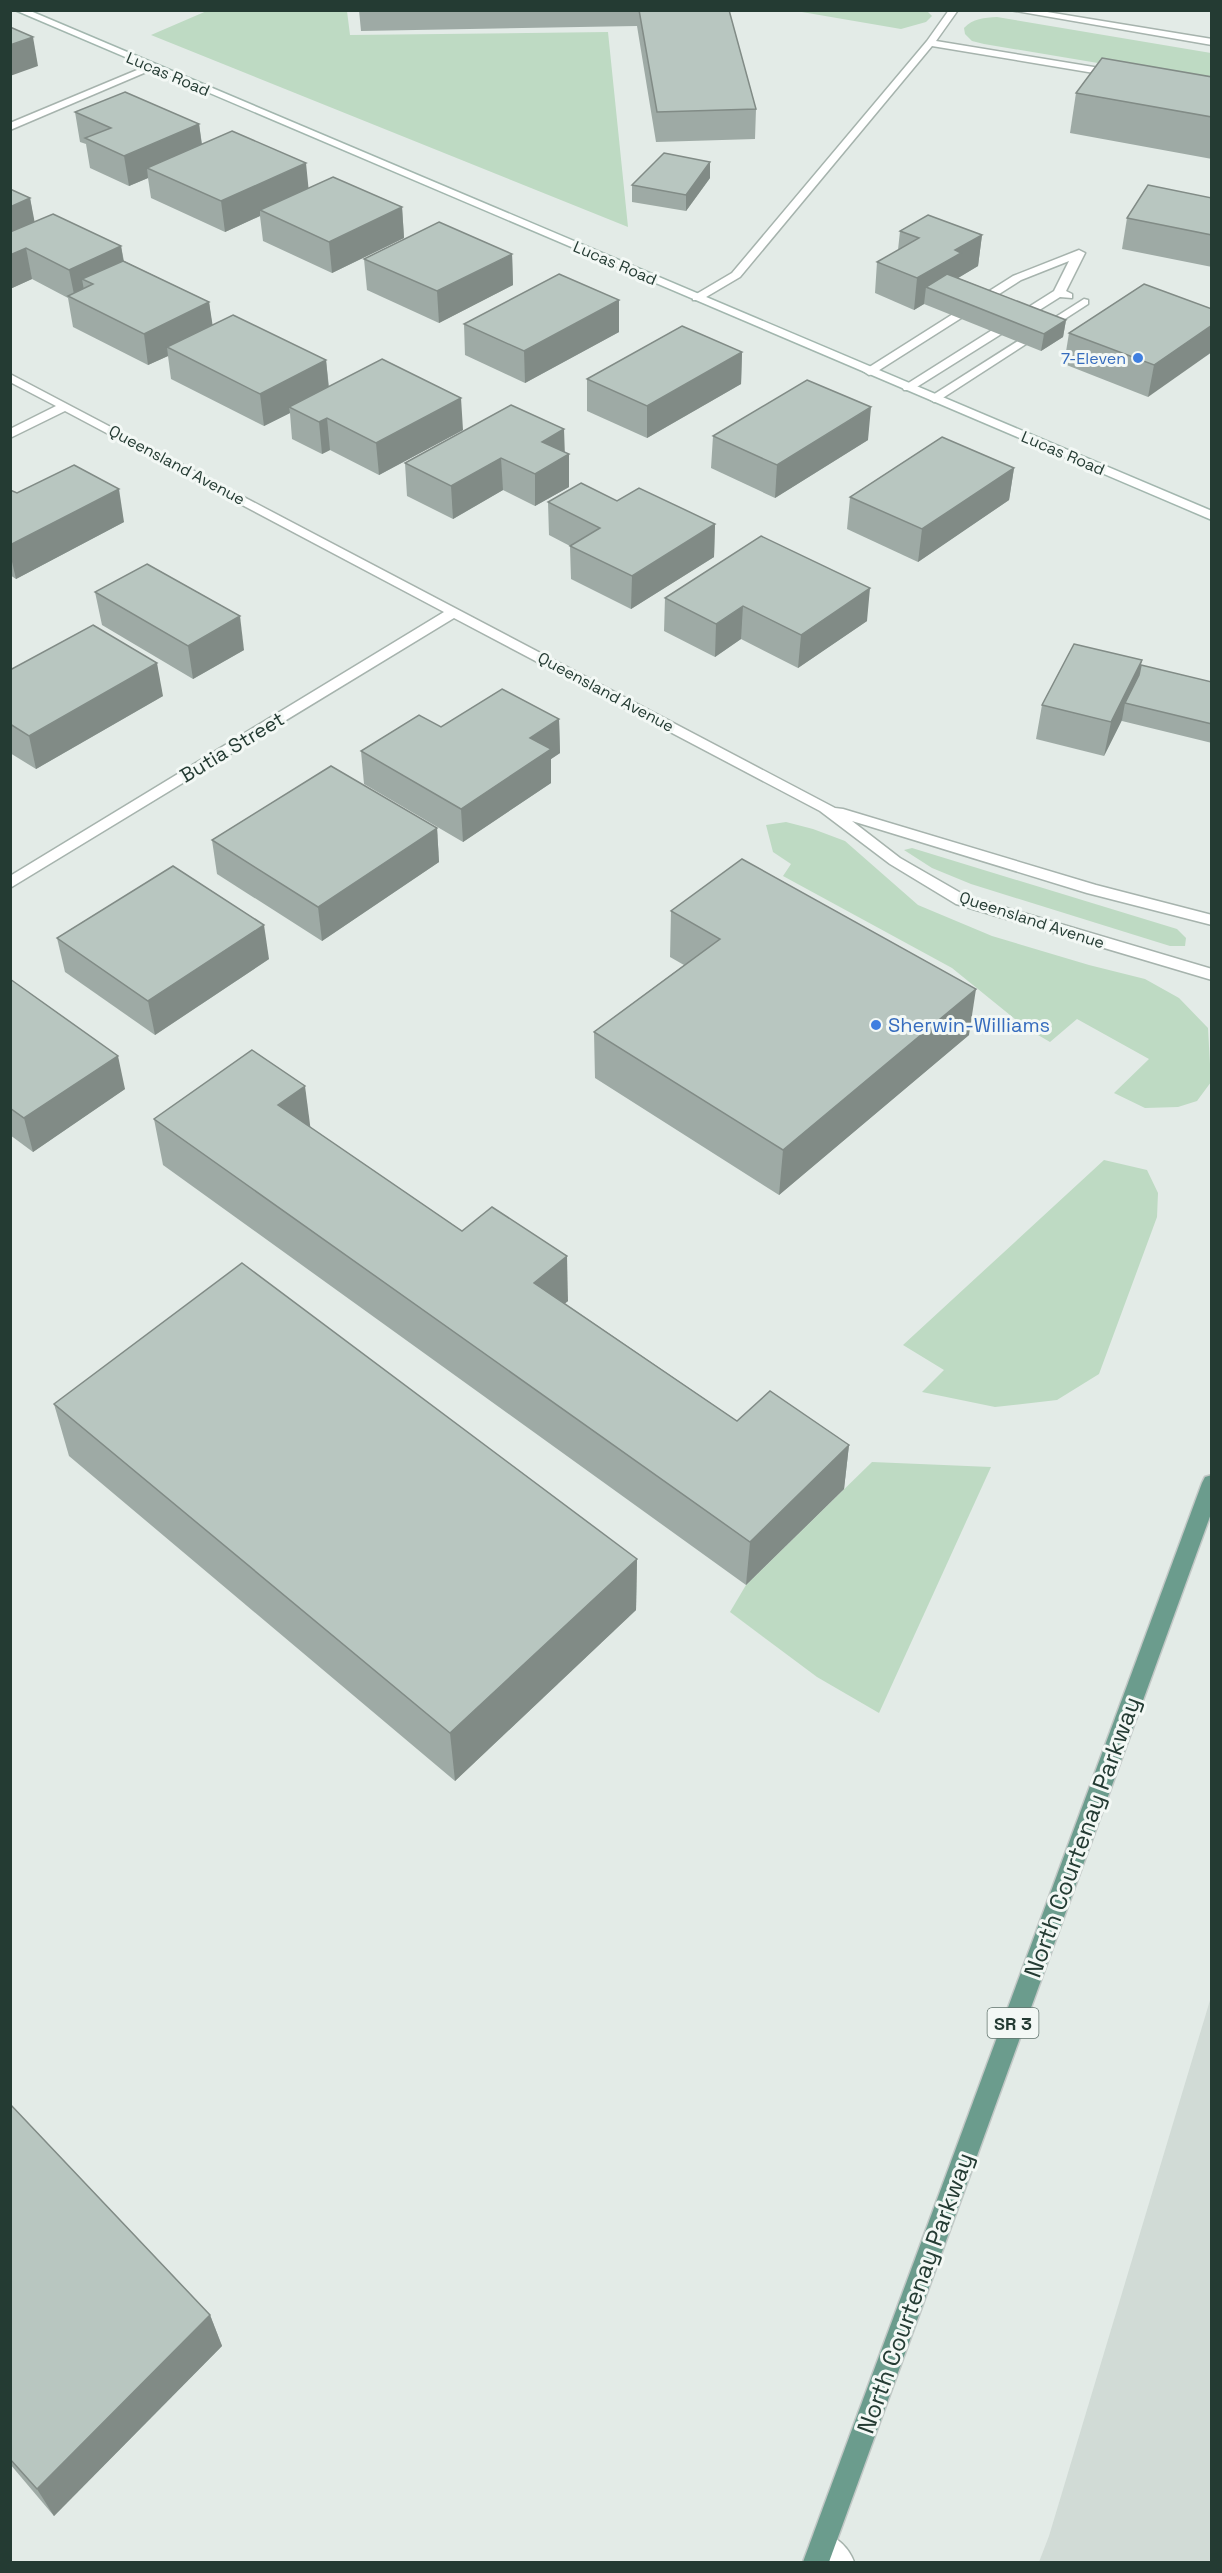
<svg xmlns="http://www.w3.org/2000/svg" width="1222" height="2573" viewBox="0 0 1222 2573" font-family="'Space Grotesk',sans-serif">
  <style>
    .built { fill: #d1dbd6 }
    .green { fill: #bedac3 }
    .lines { fill: none; stroke-linecap: round; stroke-linejoin: round }
    .lane-casing { stroke: #a6b3ad; stroke-width: 3 }
    .street-casing { stroke: #a6b3ad; stroke-width: 3 }
    .secondary-casing { stroke: #a2b6ae; stroke-width: 3 }
    .primary-casing { stroke: #c2c8c6; stroke-width: 3 }
    .lane { fill: #fff; fill-rule: evenodd }
    .street { fill: #fff; fill-rule: evenodd }
    .secondary { fill: #fff; fill-rule: evenodd }
    .primary { fill: #6b9c8d; fill-rule: evenodd }
    .wall { fill: #9eaaa5 }
    .shaded-wall { fill: #818b86 }
    .building { fill: #b8c6c0; stroke: #818b86; stroke-width: 1.5 }
    .shop-dot { fill: #3f7fe0; stroke: #f3f8f5; stroke-width: 2 }
    .labels { text-anchor: middle; dominant-baseline: central; stroke-width: 6; stroke-linejoin: round; paint-order: stroke }
    .far-street-label { font-size: 16px; fill: #243b33; stroke: #f3f8f5 }
    .far-shop-label { font-size: 16px; fill: #366cbe; stroke: #f3f8f5; text-anchor: end }
    .shield { fill: #f3f8f5; stroke: #62746d; stroke-width: 1.5 }
    .shield-label { font-size: 18px; font-weight: bold; fill: #243b33 }
    .street-label { font-size: 20px; fill: #243b33; stroke: #f3f8f5 }
    .shop-label { font-size: 20px; fill: #366cbe; stroke: #f3f8f5; text-anchor: start }
    .near-street-label { font-size: 24px; fill: #243b33; stroke: #f3f8f5 }
  </style>
  <rect width="100%" height="100%" fill="#e3ebe7"/>
  <polygon class="built" points="1211,1997 1211,2562 1039,2562 1049,2536"/>
  <g class="green">
    <polygon points="209,10 347,11 350,35 608,32 628,227 151,35"/>
    <polygon points="927,11 932,16 926,22 901,29 796,11"/>
    <path d="M997,17L1211,53V82L984,44L972,41L965,34L964,28C973,18 984,18 997,17Z"/>
    <polygon points="786,822 813,829 845,841 918,905 992,936 1089,965 1145,979 1179,998 1208,1028 1211,1082 1197,1101 1178,1107 1145,1108 1114,1093 1149,1059 1077,1019 1050,1042 1026,1028 952,968 783,876 791,864 773,852 766,825"/>
    <polygon points="912,848 1177,929 1186,938 1185,946 1170,946 971,884 932,868 904,850"/>
    <polygon points="1104,1160 1147,1170 1158,1193 1157,1217 1099,1374 1057,1400 995,1407 922,1392 944,1370 903,1345"/>
    <polygon points="872,1462 991,1467 879,1713 817,1677 730,1612 746,1585"/>
  </g>
  <g class="lines">
    <g class="lane-casing">
      <g id="lane">
        <polygon points="1079,250 1085,253 1066,291 1072,294 1072,298 1060,297 912,390 904,390 902,387 1054,291 1069,261 1021,280 873,374 869,375 863,371 1013,276"/>
        <polygon points="1084,299 1088,300 1088,304 938,401 934,402 928,398"/>
        <path d="M823,2532C837,2537 849,2548 854,2562H822L814,2554L810,2545L814,2536Z"/>
      </g>
    </g>
    <g class="street-casing">
      <g id="street">
        <polygon points="949,10 958,10 936,41 1118,71 1123,74 1118,77 932,46 740,277 701,300 693,300 693,296 732,273 927,41"/>
        <polygon points="1010,10 1035,10 1212,39 1212,45"/>
        <polygon points="149,65 158,67 10,130 10,123"/>
        <polygon points="10,374 835,808 843,809 1096,885 1212,915 1212,925 1087,893 852,821 900,858 966,896 1212,969 1212,980 956,904 890,864 820,811 454,618 10,888 10,876 444,612 65,411 10,438 10,429 56,406 10,382"/>
      </g>
    </g>
    <g class="secondary-casing">
      <polygon id="secondary" points="15,10 28,10 1212,511 1212,520"/>
    </g>
    <g class="primary-casing">
      <polygon id="primary" points="1212,1475 1212,1511 829,2562 803,2562 1202,1483 1205,1477"/>
    </g>
    <use href="#lane" class="lane"/>
    <use href="#street" class="street"/>
    <use href="#secondary" class="secondary"/>
    <use href="#primary" class="primary"/>
  </g>
  <g class="wall">
    <polygon points="359,10 729,10 756,109 755,139 656,142 637,26 361,31"/>
    <polygon points="1212,77 1212,159 1070,133 1076,93"/>
    <polygon points="75,112 199,124 202,144 308,188 402,207 404,238 332,273 263,241 260,216 225,232 151,198 148,178 129,186 90,168 86,144 80,142"/>
    <polygon points="710,178 686,211 632,202 632,185"/>
    <polygon points="10,189 30,198 34,222 121,246 124,261 209,302 212,325 326,360 329,387 463,430 379,475 330,450 322,454 292,439 290,413 264,426 171,379 168,356 148,365 73,327 68,298 32,279 10,289"/>
    <polygon points="1212,198 1212,267 1122,249 1127,218"/>
    <polygon points="900,231 982,235 978,266 958,278 1066,320 1063,337 1041,351 924,304 914,310 875,293 877,262 898,250"/>
    <polygon points="512,254 513,285 439,323 367,290 364,259"/>
    <polygon points="1212,309 1148,397 1064,364 1069,333"/>
    <polygon points="464,324 619,332 525,383 465,355"/>
    <polygon points="742,352 741,384 647,438 587,411 587,379"/>
    <polygon points="713,436 868,440 775,498 711,468"/>
    <polygon points="564,452 569,454 569,487 535,506 503,490 453,519 407,496 405,463"/>
    <polygon points="1014,468 1009,500 918,562 847,529 850,497"/>
    <polygon points="10,490 17,493 124,522 16,579 10,575"/>
    <polygon points="617,501 715,524 714,557 631,609 571,579 570,546 549,535 548,502"/>
    <polygon points="95,592 244,650 193,679 102,625"/>
    <polygon points="665,598 867,621 798,668 741,639 715,657 664,631"/>
    <polygon points="10,670 163,696 36,769 10,753"/>
    <polygon points="1212,682 1212,743 1122,721 1122,720 1104,756 1036,739 1042,705"/>
    <polygon points="559,719 560,753 551,759 551,783 463,842 364,784 361,751"/>
    <polygon points="437,828 439,862 322,941 217,874 212,840"/>
    <polygon points="671,911 969,1035 779,1195 595,1078 594,1032 684,965 670,957"/>
    <polygon points="57,938 269,959 155,1035 65,972"/>
    <polygon points="10,979 125,1089 33,1152 10,1135"/>
    <polygon points="154,1119 311,1128 462,1231 568,1301 565,1303 737,1421 849,1445 844,1489 746,1585 163,1165"/>
    <polygon points="54,1404 637,1559 636,1610 455,1781 69,1456"/>
    <polygon points="10,2104 210,2315 222,2346 54,2516 10,2464"/>
  </g>
  <g class="shaded-wall">
    <polygon points="33,37 38,66 10,76 10,45"/>
    <polygon points="199,124 203,154 147,168 148,178 129,186 124,156"/>
    <polygon points="710,162 710,178 686,211 686,195"/>
    <polygon points="306,163 309,193 260,210 260,216 225,232 221,201"/>
    <polygon points="30,198 36,229 10,240 10,207"/>
    <polygon points="402,207 404,238 332,273 329,242"/>
    <polygon points="982,235 978,266 958,278 957,284 926,287 924,304 914,310 917,278 955,250"/>
    <polygon points="121,246 126,277 93,284 82,279 85,296 75,299 69,270"/>
    <polygon points="26,248 32,279 10,289 10,255"/>
    <polygon points="512,254 513,285 439,323 437,291"/>
    <polygon points="619,300 619,332 525,383 524,351"/>
    <polygon points="209,302 214,334 167,347 168,356 148,365 144,334"/>
    <polygon points="1066,320 1063,337 1041,351 1044,334"/>
    <polygon points="1212,325 1212,352 1148,397 1154,365"/>
    <polygon points="742,352 741,384 647,438 647,406"/>
    <polygon points="326,360 329,392 289,407 290,413 264,426 260,394"/>
    <polygon points="461,398 463,430 379,475 376,443"/>
    <polygon points="871,407 868,440 775,498 777,465"/>
    <polygon points="327,418 330,450 322,454 319,422"/>
    <polygon points="564,429 565,457 569,454 569,487 535,506 535,474 542,442"/>
    <polygon points="501,458 503,490 453,519 451,486"/>
    <polygon points="1014,468 1009,500 918,562 922,529"/>
    <polygon points="119,489 124,522 16,579 10,553 10,545"/>
    <polygon points="715,524 714,557 631,609 632,576"/>
    <polygon points="870,588 867,621 798,668 801,635"/>
    <polygon points="743,606 741,639 715,657 716,624"/>
    <polygon points="240,616 244,650 193,679 188,646"/>
    <polygon points="1142,660 1135,693 1125,703 1122,720 1104,756 1111,722"/>
    <polygon points="157,663 163,696 36,769 29,736"/>
    <polygon points="559,719 560,753 551,759 551,783 463,842 461,809 530,738"/>
    <polygon points="437,828 439,862 322,941 318,907"/>
    <polygon points="264,925 269,959 155,1035 148,1001"/>
    <polygon points="976,989 969,1035 779,1195 783,1150"/>
    <polygon points="118,1056 125,1089 33,1152 24,1118"/>
    <polygon points="305,1086 311,1132 278,1105"/>
    <polygon points="567,1256 568,1301 536,1327 534,1283"/>
    <polygon points="849,1445 844,1489 746,1585 750,1542"/>
    <polygon points="637,1559 636,1610 455,1781 450,1733"/>
    <polygon points="210,2315 222,2346 54,2516 37,2489"/>
  </g>
  <g class="building">
    <polygon points="639,10 729,10 756,109 657,112"/>
    <polygon points="10,27 33,37 10,45"/>
    <polygon points="1102,58 1212,77 1212,117 1076,93"/>
    <polygon points="125,92 199,124 124,156 85,138 111,128 75,112"/>
    <polygon points="232,131 306,163 221,201 147,168"/>
    <polygon points="664,153 710,162 686,195 632,185"/>
    <polygon points="333,177 402,207 329,242 260,210"/>
    <polygon points="1148,185 1212,198 1212,235 1127,218"/>
    <polygon points="10,189 30,198 10,207"/>
    <polygon points="53,214 121,246 69,270 26,248 10,255 10,232"/>
    <polygon points="928,215 982,235 955,250 961,253 917,278 877,262 919,238 900,231"/>
    <polygon points="439,222 512,254 437,291 364,259"/>
    <polygon points="123,261 209,302 144,334 68,296 93,284 82,279"/>
    <polygon points="559,274 619,300 524,351 464,324"/>
    <polygon points="947,274 1066,320 1044,334 926,287"/>
    <polygon points="1144,284 1212,309 1212,325 1154,365 1069,333"/>
    <polygon points="233,315 326,360 260,394 167,347"/>
    <polygon points="682,326 742,352 647,406 587,379"/>
    <polygon points="382,359 461,398 376,443 327,418 319,422 289,407"/>
    <polygon points="807,380 871,407 777,465 713,436"/>
    <polygon points="511,405 564,429 542,442 569,454 535,474 501,458 451,486 405,463"/>
    <polygon points="942,437 1014,468 922,529 850,497"/>
    <polygon points="74,465 119,489 10,545 10,490 17,493"/>
    <polygon points="581,483 617,501 639,488 715,524 632,576 570,546 600,528 548,502"/>
    <polygon points="761,536 870,588 801,635 743,606 716,624 665,598"/>
    <polygon points="147,564 240,616 188,646 95,592"/>
    <polygon points="93,625 157,663 29,736 10,724 10,670"/>
    <polygon points="1074,644 1142,660 1111,722 1042,705"/>
    <polygon points="1141,665 1212,682 1212,724 1125,703 1139,675"/>
    <polygon points="502,689 559,719 530,738 551,749 461,809 361,751 419,715 441,727"/>
    <polygon points="331,766 437,828 318,907 212,840"/>
    <polygon points="742,859 976,989 783,1150 594,1032 720,939 671,911"/>
    <polygon points="173,866 264,925 148,1001 57,938"/>
    <polygon points="10,979 118,1056 24,1118 10,1108"/>
    <polygon points="252,1050 305,1086 278,1105 462,1231 492,1207 567,1256 534,1283 737,1421 770,1391 849,1445 750,1542 154,1119"/>
    <polygon points="242,1263 637,1559 450,1733 54,1404"/>
    <polygon points="10,2104 210,2315 37,2489 10,2459"/>
  </g>
  <g class="shop-dot">
    <circle cx="1138" cy="358" r="6"/>
    <circle cx="876" cy="1025" r="6"/>
  </g>
  <g class="labels">
    <g class="far-street-label">
      <text transform="translate(168 74) rotate(23)">Lucas Road</text>
      <text transform="translate(615 263) rotate(23)">Lucas Road</text>
      <text transform="translate(1063 453) rotate(23)">Lucas Road</text>
      <text transform="translate(177 465) rotate(28)">Queensland Avenue</text>
      <text transform="translate(606 692) rotate(28)">Queensland Avenue</text>
      <text transform="translate(1032 920) rotate(18)">Queensland Avenue</text>
    </g>
    <g class="far-shop-label">
      <text x="1126" y="358">7-Eleven</text>
    </g>
    <rect class="shield" x="987.5" y="2008" width="51" height="30" rx="4.5"/>
    <g class="shield-label">
      <text x="1013" y="2023">SR 3</text>
    </g>
    <g class="street-label">
      <text transform="translate(232 747) rotate(-31)">Butia Street</text>
    </g>
    <g class="shop-label">
      <text x="888" y="1025">Sherwin-Williams</text>
    </g>
    <g class="near-street-label">
      <text transform="translate(1082 1837) rotate(-70)">North Courtenay Parkway</text>
      <text transform="translate(915 2293) rotate(-70)">North Courtenay Parkway</text>
    </g>
  </g>
  <rect width="1222" height="2573" fill="none" stroke="#243b33" stroke-width="24"/>
</svg>
